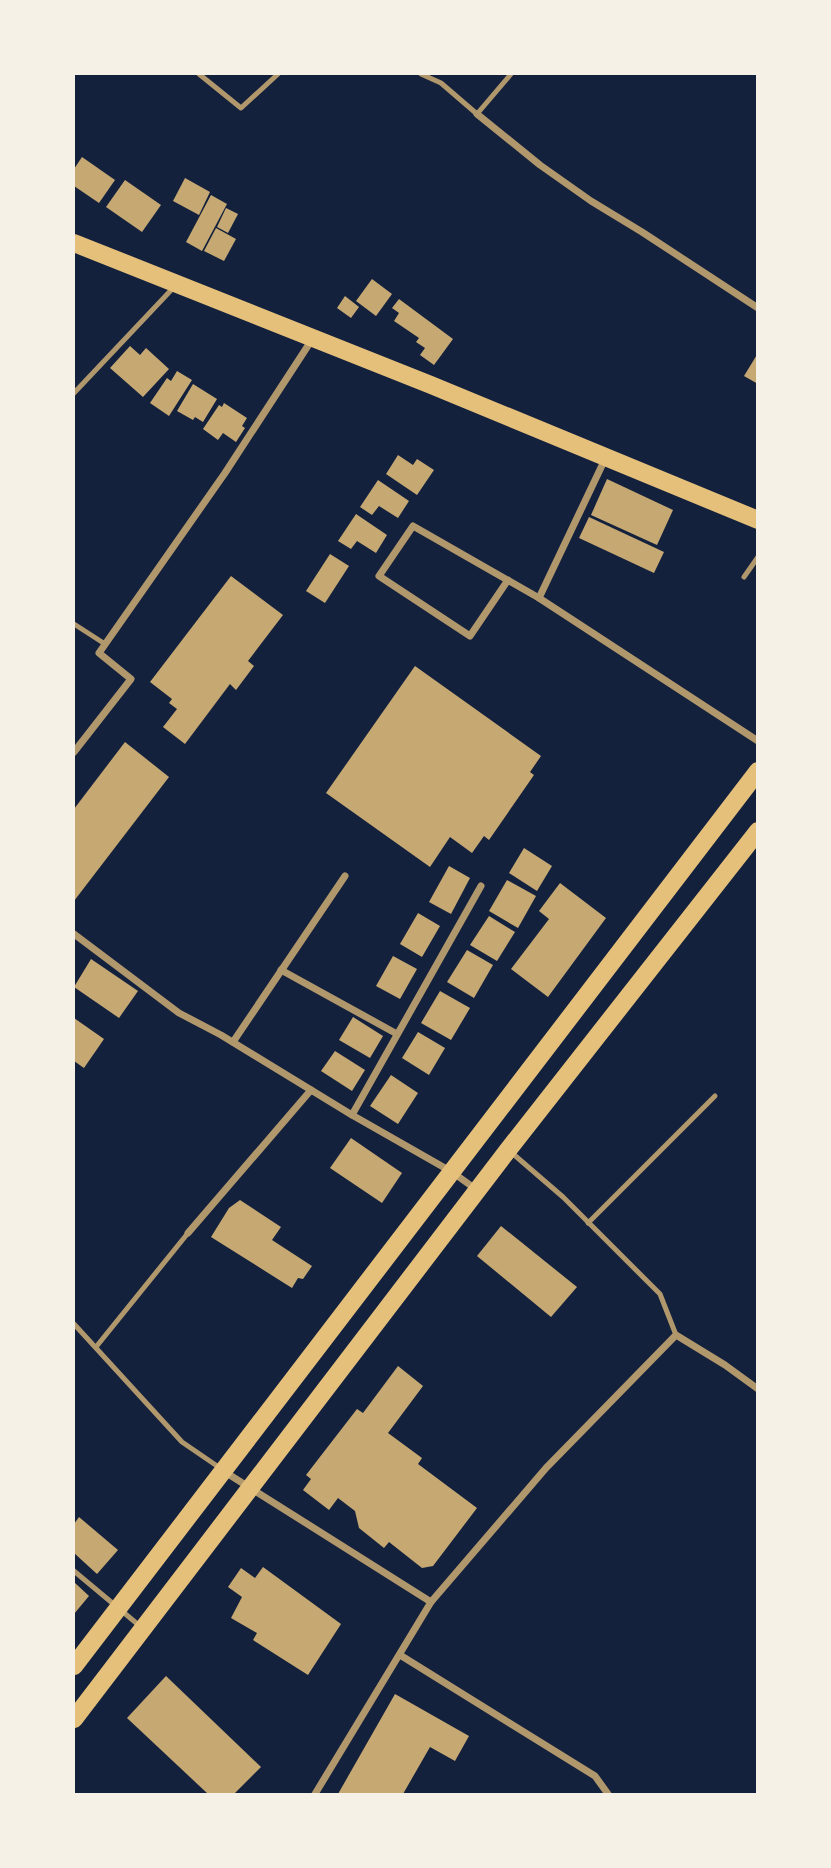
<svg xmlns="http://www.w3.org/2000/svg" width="831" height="1868" viewBox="0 0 831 1868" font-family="'Work Sans',sans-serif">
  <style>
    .building { fill: #c6a872 }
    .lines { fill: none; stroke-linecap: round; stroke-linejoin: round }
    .service { stroke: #b1986c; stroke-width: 5 }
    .minor { stroke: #b1986c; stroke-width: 7 }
    .primary { stroke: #e5c07b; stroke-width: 18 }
  </style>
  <rect width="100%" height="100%" fill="#14213d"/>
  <g class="building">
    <polygon points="82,157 115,180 99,203 74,186 74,169"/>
    <polygon points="185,178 210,192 199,215 173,201"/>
    <polygon points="125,180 161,205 142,232 106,207"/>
    <polygon points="211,195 227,204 202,251 186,242"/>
    <polygon points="226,208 238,214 228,233 217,227"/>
    <polygon points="216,228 236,239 224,261 204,251"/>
    <polygon points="372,279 392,294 376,316 356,301"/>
    <polygon points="345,296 359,307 351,318 337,308"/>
    <polygon points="399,299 453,339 434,365 420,355 425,348 416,342 419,338 394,321 399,313 392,308"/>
    <polygon points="130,346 140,355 146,348 169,369 143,397 110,368"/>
    <polygon points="758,353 758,384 744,376"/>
    <polygon points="177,371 192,380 169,416 150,403 167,378 171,381"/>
    <polygon points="193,384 217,399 203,422 195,417 193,420 177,411"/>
    <polygon points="224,403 247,418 242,426 245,428 236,442 223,433 218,440 203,429 219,405 222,407"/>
    <polygon points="398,455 413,465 417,459 434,470 417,495 386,474"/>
    <polygon points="607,479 673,510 657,545 591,515"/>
    <polygon points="378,480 409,501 398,518 379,506 372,515 360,507"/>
    <polygon points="356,514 387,535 376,553 357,541 351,549 338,541"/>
    <polygon points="589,517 664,552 654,573 579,538"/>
    <polygon points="330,554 349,566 325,603 306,591"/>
    <polygon points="231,576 283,615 248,661 254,666 236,690 230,684 185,744 163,727 177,709 169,703 172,699 150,682"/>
    <polygon points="415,666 541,756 530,772 534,775 489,840 484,836 472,853 450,837 430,867 326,793"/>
    <polygon points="125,742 169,777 74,901 74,809"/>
    <polygon points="524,848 552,866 537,891 509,873"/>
    <polygon points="449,866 470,878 451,914 429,902"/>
    <polygon points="507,880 536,896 518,928 489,911"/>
    <polygon points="560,883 606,918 548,997 511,969 549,919 539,911"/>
    <polygon points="418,913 440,926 422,957 400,944"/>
    <polygon points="489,916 515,932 497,961 470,945"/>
    <polygon points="467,950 493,965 474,998 447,982"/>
    <polygon points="393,956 417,969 400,999 376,986"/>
    <polygon points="91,959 138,991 119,1018 74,987"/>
    <polygon points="440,991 470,1008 451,1040 421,1023"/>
    <polygon points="353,1017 383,1036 370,1058 339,1040"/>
    <polygon points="74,1018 104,1039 84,1068 74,1061"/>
    <polygon points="418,1032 445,1048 429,1075 402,1058"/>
    <polygon points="335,1051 365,1070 352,1091 321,1071"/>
    <polygon points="391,1075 418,1093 398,1124 370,1106"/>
    <polygon points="351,1138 402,1173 382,1203 330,1168"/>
    <polygon points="240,1200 281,1227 272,1240 312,1266 303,1279 298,1278 292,1288 211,1237 229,1208"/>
    <polygon points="501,1226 577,1287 551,1317 477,1256"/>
    <polygon points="398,1366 423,1386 388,1433 422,1458 418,1464 477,1508 433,1566 422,1568 389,1542 384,1548 359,1528 355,1511 338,1498 329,1510 303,1490 311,1479 306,1475 357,1409 363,1413"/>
    <polygon points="79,1517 118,1550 97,1574 74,1553 74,1524"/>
    <polygon points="263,1567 341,1624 308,1675 253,1640 257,1633 231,1618 242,1597 228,1587 241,1568 255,1578"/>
    <polygon points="74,1582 89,1596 74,1614"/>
    <polygon points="166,1676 261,1767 234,1794 208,1794 127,1718"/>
    <polygon points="395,1694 469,1736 455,1761 430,1747 403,1794 338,1794"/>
  </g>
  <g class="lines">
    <g class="service">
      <polyline points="199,74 241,108 278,74"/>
      <polyline points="421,74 441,83 477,114 511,74"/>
      <polyline points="74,393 175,286"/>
      <polyline points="744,577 758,557"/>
      <polyline points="74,624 105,644"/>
      <polyline points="512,1153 563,1197 660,1294 676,1335"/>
      <polyline points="588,1223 715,1096"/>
      <polyline points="74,1324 182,1442 220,1468"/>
      <polyline points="96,1347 188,1233"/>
      <polyline points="74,1571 141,1627"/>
    </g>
    <g class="minor">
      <polyline points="477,114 540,165 591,201 642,232 758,308"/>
      <polyline points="606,457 539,598 758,741"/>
      <polyline points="508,580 470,636 379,576 413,526 539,598"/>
      <polyline points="74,752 131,679 99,653 225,473 313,338"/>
      <polyline points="74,934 179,1013 221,1035 352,1115 452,1172 477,1190"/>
      <polyline points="281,970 397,1034"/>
      <polyline points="233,1042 345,876"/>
      <polyline points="352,1115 481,886"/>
      <polyline points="188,1233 311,1090"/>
      <polyline points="225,1472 431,1602"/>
      <polyline points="400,1655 595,1776 608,1794"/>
      <polyline points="315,1794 431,1602 546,1468 676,1335 725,1365 758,1389"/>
    </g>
    <g class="primary">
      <polyline points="74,243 431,385 758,520"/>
      <polyline points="74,1666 758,771"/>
      <polyline points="74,1719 508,1150 758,831"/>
    </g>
  </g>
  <rect width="831" height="1868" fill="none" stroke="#f6f1e7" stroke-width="150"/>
</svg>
